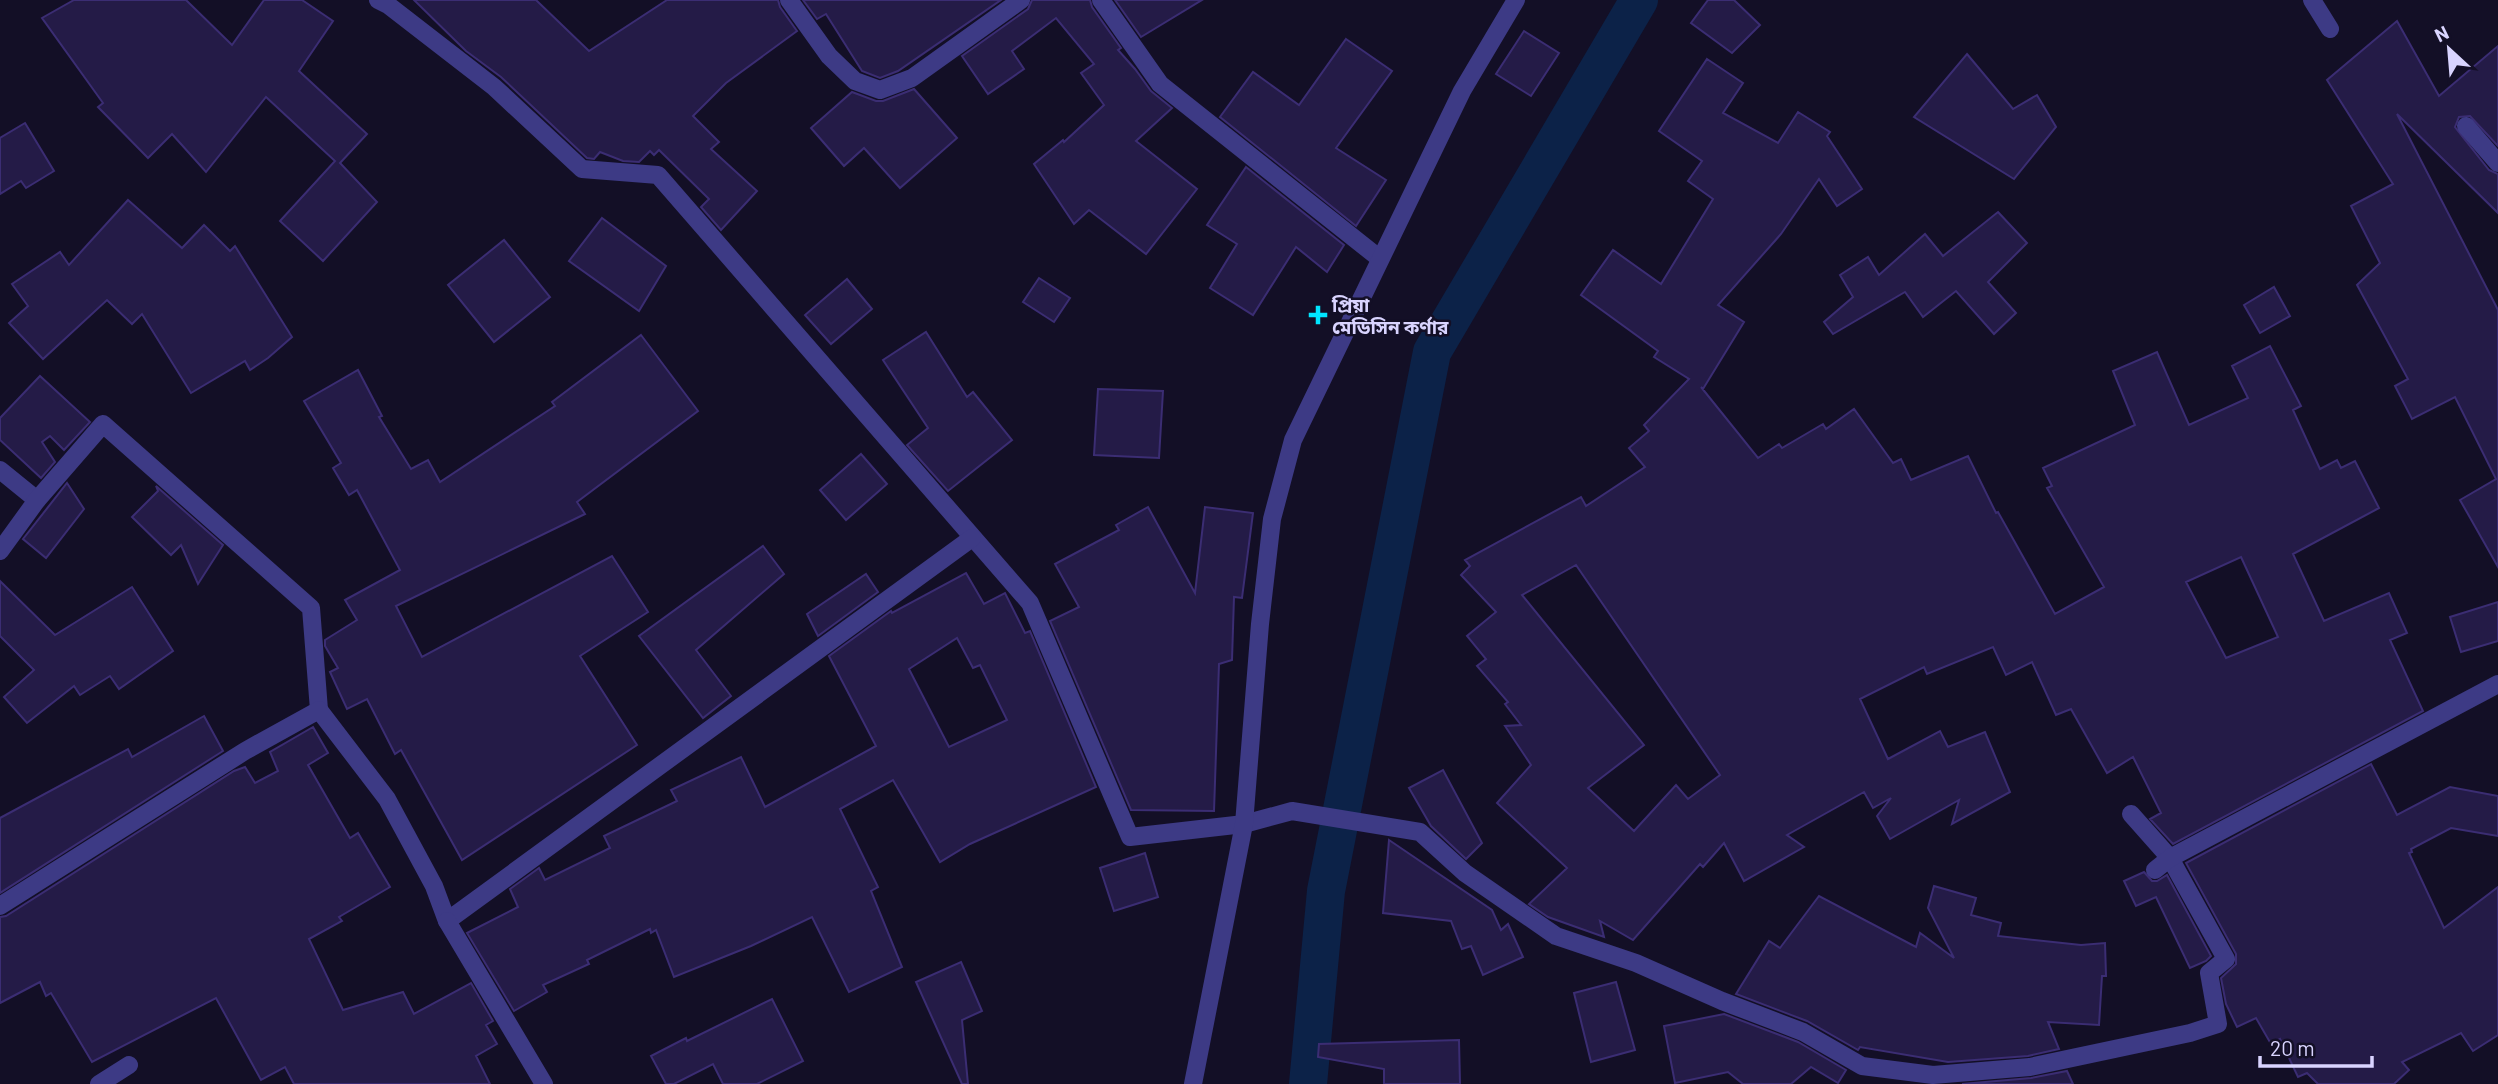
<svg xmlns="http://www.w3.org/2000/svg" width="2498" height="1084" viewBox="0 0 2498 1084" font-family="Barlow,'Noto Sans Bengali',sans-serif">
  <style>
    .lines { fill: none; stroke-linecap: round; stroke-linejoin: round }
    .canal { stroke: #0c2248; stroke-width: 38 }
    .building { fill: #241b47; stroke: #3b2d73; stroke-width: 2; fill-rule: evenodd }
    .street { stroke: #3d3a85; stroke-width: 18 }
    .poi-dot { fill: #00e5ff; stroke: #130f26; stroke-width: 2.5 }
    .labels { text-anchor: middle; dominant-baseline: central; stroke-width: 5; stroke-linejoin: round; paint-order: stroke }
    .poi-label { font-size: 19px; font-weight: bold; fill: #d9d4ff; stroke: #130f26; text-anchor: start }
  </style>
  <rect width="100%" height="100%" fill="#130f26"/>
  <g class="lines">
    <polyline class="canal" points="1308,1084 1326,891 1432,352 1639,0"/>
  </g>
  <g class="building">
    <polygon points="74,0 186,0 232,45 264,0 302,0 333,21 299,71 367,134 340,163 377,202 323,261 280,221 335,161 266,97 206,172 172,134 148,158 98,107 103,103 42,18"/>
    <polygon points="414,0 536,0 589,51 667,0 778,0 780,7 797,31 726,83 693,116 719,142 711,149 757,191 721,230 701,207 709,199 659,150 654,155 650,151 639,162 623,161 600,152 594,159 587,158 501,77 466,51"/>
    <polygon points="803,0 1001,0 898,71 880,78 862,71 826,14 817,19"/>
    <polygon points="1032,0 1090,0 1092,7 1121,48 1118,50 1135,69 1151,91 1172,108 1136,141 1197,189 1146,254 1089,210 1074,224 1034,164 1063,140 1064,142 1104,105 1081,73 1094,64 1056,18 1012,51 1024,69 988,94 962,56 1028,9"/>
    <polygon points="1115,0 1202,0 1141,37"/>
    <polygon points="1708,0 1734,0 1760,25 1732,53 1691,23"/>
    <polygon points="2397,21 2439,96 2498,46 2498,146 2470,116 2459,117 2455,127 2489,170 2498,174 2498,213 2397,114 2498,310 2498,567 2460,500 2496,479 2455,397 2412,419 2395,386 2408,379 2357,285 2380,263 2351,206 2393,184 2327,80"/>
    <polygon points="1524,31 1559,53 1531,96 1496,74"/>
    <polygon points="1346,39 1392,71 1336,148 1386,180 1356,226 1220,117 1253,72 1299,105"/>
    <polygon points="1967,54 2013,109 2037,95 2056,127 2014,179 1914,117"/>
    <path d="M1707,59L1743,83L1723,113L1778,143L1798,112L1830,132L1827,136L1862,189L1837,206L1819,179L1781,234L1718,305L1744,322L1703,389L1701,387L1758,458L1779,444L1782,448L1823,424L1826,429L1854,409L1893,463L1901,459L1911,480L1968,456L1996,513L1998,512L2055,614L2104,587L2047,488L2052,486L2043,468L2135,425L2113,371L2157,352L2189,425L2248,398L2232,366L2270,346L2301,406L2293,410L2320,469L2337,460L2341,468L2355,461L2379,508L2293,554L2324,621L2389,593L2407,633L2390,640L2423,711L2173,844L2150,819L2161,813L2133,757L2107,773L2071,709L2056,715L2032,662L2006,675L1993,647L1927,674L1924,667L1860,699L1888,759L1940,731L1948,747L1985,732L2010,792L1952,824L1959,800L1890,839L1877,816L1891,798L1873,808L1864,792L1787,835L1804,847L1744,881L1724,843L1703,867L1700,864L1633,940L1600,921L1604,937L1548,917L1529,904L1567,868L1497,803L1531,765L1505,726L1521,725L1505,704L1508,702L1477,666L1486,659L1467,636L1496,612L1461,575L1470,566L1465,560L1581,497L1586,506L1645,467L1629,448L1649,431L1644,425L1689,379L1654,357L1658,351L1581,295L1613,250L1661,284L1713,199L1688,181L1702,161L1659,131ZM2241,557L2278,637L2226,658L2186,582ZM1576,565L1720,775L1688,799L1676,785L1634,831L1588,788L1644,745L1522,595Z"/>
    <polygon points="914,89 957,138 900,188 864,148 844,166 811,128 852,92 876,101 883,101"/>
    <polygon points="25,123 54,171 26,188 21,181 0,194 0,138"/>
    <polygon points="1246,167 1344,245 1327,272 1296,247 1253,315 1210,288 1237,244 1207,225"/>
    <polygon points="128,200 182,248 204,225 230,251 235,246 292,337 268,358 250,370 245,361 191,393 142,314 132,324 107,300 43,359 9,323 28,306 12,284 60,252 69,265"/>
    <polygon points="1998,212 2027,243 1988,282 2016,313 1994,334 1956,291 1923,317 1905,292 1833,334 1824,322 1853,297 1840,275 1868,257 1879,275 1925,234 1943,256"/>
    <polygon points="602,218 666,266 639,311 569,261"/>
    <polygon points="504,240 550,297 494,342 448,285"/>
    <polygon points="1039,278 1070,298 1054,322 1023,302"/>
    <polygon points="847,279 872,309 831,344 805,315"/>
    <polygon points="2274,287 2290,316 2260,333 2244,305"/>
    <polygon points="926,332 967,397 973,392 1012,440 948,491 907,445 928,428 883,360"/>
    <polygon points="641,335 698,411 577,502 585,514 396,606 422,657 612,556 648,612 580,656 637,745 462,860 401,750 395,754 367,699 347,709 330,672 338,668 325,646 325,640 357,620 345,600 400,570 357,490 349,495 333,468 341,463 304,401 358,370 382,416 379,417 411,469 428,460 440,482 555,406 552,402"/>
    <polygon points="40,376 90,422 64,450 50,436 42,442 55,462 41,478 0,440 0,418"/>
    <polygon points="1098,389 1163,391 1159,458 1094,455"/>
    <polygon points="861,454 887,484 846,520 820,490"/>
    <polygon points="67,483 84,509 46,558 23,539"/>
    <polygon points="156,486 223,545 198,584 181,545 171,555 132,517 158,491"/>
    <polygon points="1148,507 1195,593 1205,507 1253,513 1242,598 1234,597 1232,660 1219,664 1214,811 1131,810 1050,621 1079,607 1055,564 1119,530 1116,525"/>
    <polygon points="763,546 784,574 696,650 731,696 703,718 639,636"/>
    <path d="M966,573L984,604L1005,593L1025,633L1030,631L1096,787L970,844L940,862L893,780L840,809L878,887L871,891L902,967L849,992L812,917L751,946L674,977L656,930L651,933L650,929L587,960L589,964L543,985L547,992L514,1011L467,933L518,907L510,889L539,868L545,880L610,848L604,836L677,801L671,790L741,757L765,807L876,746L829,656L891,611L892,613ZM957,638L973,668L980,665L1007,720L949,747L909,669Z"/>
    <polygon points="866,574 878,592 818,636 807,614"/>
    <polygon points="0,581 55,635 132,587 173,651 119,689 110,676 80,695 74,686 27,723 4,697 34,670 0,636"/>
    <polygon points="2498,602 2498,641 2461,652 2450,617"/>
    <polygon points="204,716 223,751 0,893 0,818 128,749 132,757"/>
    <polygon points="313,727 328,753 308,765 350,838 358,833 390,887 339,917 342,921 309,939 343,1010 403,992 414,1014 471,983 493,1021 486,1025 497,1044 476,1056 490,1084 294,1084 285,1067 261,1080 216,998 92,1062 51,993 46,996 40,982 0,1003 0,917 6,916 234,771 245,767 255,783 278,771 270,752"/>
    <polygon points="2371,764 2397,815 2450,787 2498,796 2498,836 2451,828 2411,849 2412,852 2409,853 2444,928 2498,887 2498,1035 2473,1051 2461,1033 2402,1062 2409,1070 2394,1084 2318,1084 2307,1073 2298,1077 2280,1039 2271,1044 2256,1018 2237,1027 2226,1004 2221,978 2236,964 2236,954 2186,863"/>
    <polygon points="1443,770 1482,843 1466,859 1431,826 1409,788"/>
    <polygon points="1389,840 1492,910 1501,930 1508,924 1523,957 1483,975 1471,946 1462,949 1451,921 1383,913"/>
    <polygon points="1145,853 1158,897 1114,911 1100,868"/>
    <polygon points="2144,872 2152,881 2157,881 2167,875 2211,956 2206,961 2190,968 2156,897 2136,906 2124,881"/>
    <polygon points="1934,886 1976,898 1971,915 2001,923 1998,936 2081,945 2105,943 2106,976 2102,976 2099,1025 2048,1022 2059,1049 2028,1056 1948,1062 1860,1047 1858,1050 1807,1021 1736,994 1769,941 1780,948 1819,896 1916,947 1920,933 1954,958 1928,908"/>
    <polygon points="961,962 982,1011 962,1020 968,1084 962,1084 916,982"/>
    <polygon points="1616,982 1635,1050 1591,1062 1574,993"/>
    <polygon points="772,999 803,1061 757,1084 723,1084 713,1064 674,1084 666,1084 651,1056 686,1038 687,1041"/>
    <polygon points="1724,1014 1798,1042 1846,1070 1838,1083 1811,1067 1791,1084 1743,1084 1728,1072 1675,1083 1664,1026"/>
    <polygon points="1459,1040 1460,1084 1384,1084 1384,1069 1318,1057 1319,1044"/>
    <polygon points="2067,1071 2073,1084 1962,1084 2031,1078"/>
  </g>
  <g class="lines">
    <g class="street">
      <polyline points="378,0 388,5 494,87 582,169 658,175 1030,603 1130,837 1244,824 1292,811 1420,832 1465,873 1556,936 1636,963 1722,1001 1803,1032 1862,1066 1933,1075 2030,1067 2190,1033 2218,1024 2209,973 2226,959 2170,858 2131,814"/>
      <polyline points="789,0 829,56 855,81 880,90 912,78 1021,0"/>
      <polyline points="1101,0 1160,84 1379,258"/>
      <polyline points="2312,0 2330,29"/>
      <polyline points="2466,126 2498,163"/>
      <polyline points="0,470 37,500"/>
      <polyline points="0,551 37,500 103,424 311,608 319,710"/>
      <polyline points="2155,870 2170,858 2498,684"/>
      <polyline points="0,906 245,751 319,710 387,799 434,886 447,921 972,538"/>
      <polyline points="447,921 544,1084"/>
      <polyline points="99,1084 129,1065"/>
      <polyline points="1193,1084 1244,824 1260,624 1272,519 1293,440 1462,91 1516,0"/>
    </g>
  </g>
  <path class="poi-dot" d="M1314.5 304.5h7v7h7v7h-7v7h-7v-7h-7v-7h7z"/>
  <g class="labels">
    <g class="poi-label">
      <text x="1332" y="304">প্রিয়া<tspan x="1332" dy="22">মেডিসিন কর্ণার</tspan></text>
    </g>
  </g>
  <g transform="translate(2449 49) rotate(334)" stroke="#130f26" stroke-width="5" paint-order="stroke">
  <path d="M0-5L12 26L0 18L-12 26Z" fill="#d9d4ff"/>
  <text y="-10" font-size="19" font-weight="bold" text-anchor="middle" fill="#d9d4ff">N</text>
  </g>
  <path d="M2260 1056v10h112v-10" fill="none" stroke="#d9d4ff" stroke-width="3.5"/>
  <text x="2270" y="1056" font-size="21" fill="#d9d4ff" stroke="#130f26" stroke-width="5" paint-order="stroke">20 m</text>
</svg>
